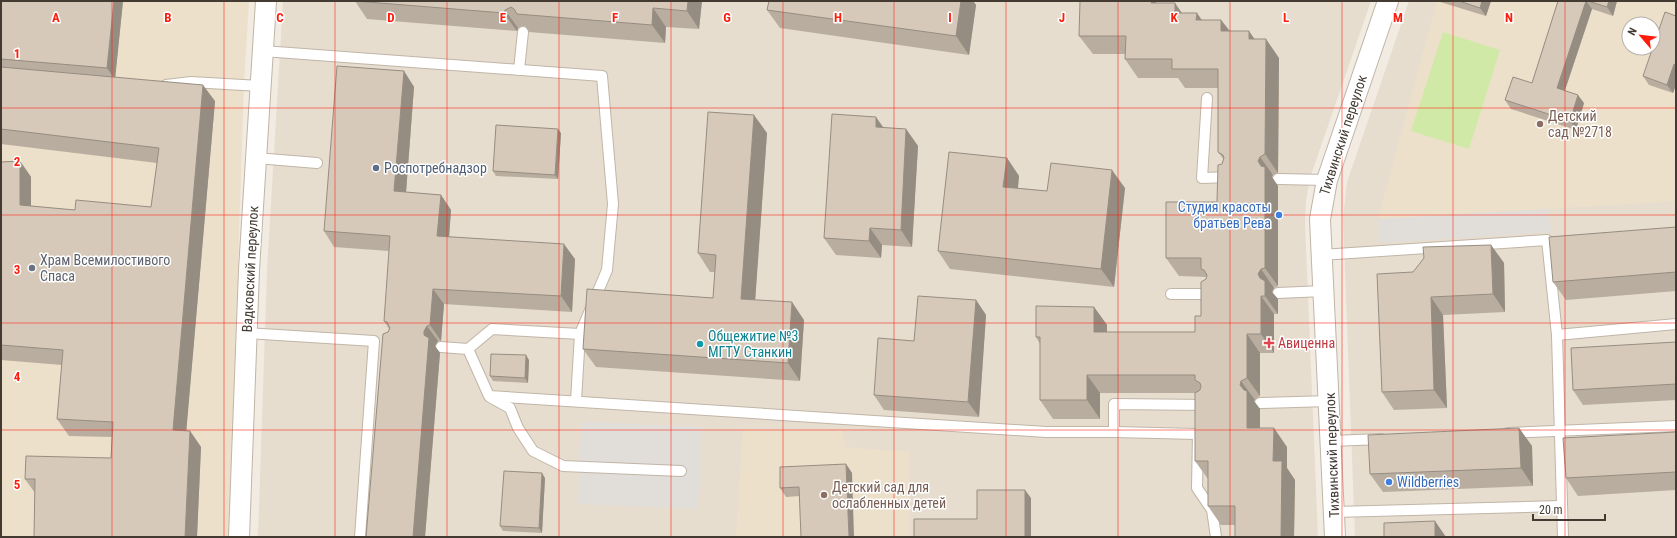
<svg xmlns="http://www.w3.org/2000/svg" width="1677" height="538" viewBox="0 0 1677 538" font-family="'Roboto Condensed',sans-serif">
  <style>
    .residential { fill: #e6ddcf; fill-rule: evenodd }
    .education { fill: #ece0ca; fill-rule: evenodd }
    .green { fill: #d1e9a7 }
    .parking { fill: #e1deda }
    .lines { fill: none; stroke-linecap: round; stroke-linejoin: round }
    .service-casing { stroke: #c0b5a7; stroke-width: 12 }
    .minor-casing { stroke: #c0b5a7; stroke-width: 22 }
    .service { stroke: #fff; stroke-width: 10 }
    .minor { stroke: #fff; stroke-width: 20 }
    .wall { fill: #b9ad9f }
    .shaded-wall { fill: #968d82 }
    .building { fill: #d7c9b9; stroke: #968d82 }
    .grid { fill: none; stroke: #ff1c0b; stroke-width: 1; stroke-opacity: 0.55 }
    .education-dot { fill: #8d6e63; stroke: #fff; stroke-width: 1.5 }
    .service-dot { fill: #5c6f8a; stroke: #fff; stroke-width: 1.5 }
    .shop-dot { fill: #3f7fe0; stroke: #fff; stroke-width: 1.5 }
    .worship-dot { fill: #6b7280; stroke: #fff; stroke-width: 1.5 }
    .health-dot { fill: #e0444e; stroke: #fff; stroke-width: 1.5 }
    .culture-dot { fill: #0f9aa8; stroke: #fff; stroke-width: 1.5 }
    .labels { text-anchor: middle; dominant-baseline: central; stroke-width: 3; stroke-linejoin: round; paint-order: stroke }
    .education-label { font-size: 14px; fill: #785e54; stroke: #fff; text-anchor: start }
    .street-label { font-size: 14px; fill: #433b32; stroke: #fff }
    .service-label { font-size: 14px; fill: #4e5e75; stroke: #fff; text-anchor: start }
    .shop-label { font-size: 14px; fill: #366cbe; stroke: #fff; text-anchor: end }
    .worship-label { font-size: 14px; fill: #5b616d; stroke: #fff; text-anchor: start }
    .culture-label { font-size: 14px; fill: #0d838f; stroke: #fff; text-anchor: start }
    .health-label { font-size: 14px; fill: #be3a42; stroke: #fff; text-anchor: start }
    .grid-label { font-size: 13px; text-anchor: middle; font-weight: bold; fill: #ff1c0b; stroke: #fff; stroke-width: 3; stroke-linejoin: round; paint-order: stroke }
  </style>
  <rect width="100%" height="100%" fill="#f2ebe1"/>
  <g class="residential">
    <polygon points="283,1 1371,1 1310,178 1306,201 1305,223 1318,537 258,537 267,271"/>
    <path d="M1409,1H1676V537H1355L1343,218L1347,182ZM1629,24H1653V48H1629Z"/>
  </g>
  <g class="education">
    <polygon points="1,1 249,1 244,84 229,537 1,537"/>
    <path d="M1437,1L1486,16L1491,1H1676V201L1378,219ZM1629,24H1653V48H1629Z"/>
    <polygon points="743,429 842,430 846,447 909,452 910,537 736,537"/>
  </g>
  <polygon class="green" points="1443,32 1500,50 1469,149 1411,131"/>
  <g class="parking">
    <polygon points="1549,209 1551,232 1379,243 1378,219"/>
    <polygon points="581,422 701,427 698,509 578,504"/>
  </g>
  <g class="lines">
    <g class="service-casing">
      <g id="service">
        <polyline points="263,51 602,76 613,204 607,270 580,334 492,329 468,349"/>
        <polyline points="519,70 523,32"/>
        <polyline points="166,85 191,82 260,86"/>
        <polyline points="1207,98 1202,178 1231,177"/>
        <polyline points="256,158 317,163"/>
        <polyline points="1278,179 1327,180"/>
        <polyline points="1321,255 1547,240 1557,335 1563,537"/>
        <polyline points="1278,293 1324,291"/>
        <polyline points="1171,294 1214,294"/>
        <polyline points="246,333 374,341 360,537"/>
        <polyline points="1557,335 1676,324"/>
        <polyline points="441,347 468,349 489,396 1046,432 1114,432 1114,404 1207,405"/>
        <polyline points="490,397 510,408 518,428 533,451 563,466 681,471"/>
        <polyline points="576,401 580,334"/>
        <polyline points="1260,403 1330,401"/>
        <polyline points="1114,432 1198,434 1197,488 1212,510 1216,537"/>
        <polyline points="1508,433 1676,426"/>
        <polyline points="1331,441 1382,439"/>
        <polyline points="1334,512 1562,506"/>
      </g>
    </g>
    <g class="minor-casing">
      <g id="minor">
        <polyline points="239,537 249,270 266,1"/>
        <polyline points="1335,537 1320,219 1327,180 1388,1"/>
      </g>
    </g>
    <use href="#service" class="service"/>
    <use href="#minor" class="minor"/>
  </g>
  <g class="wall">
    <polygon points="1,1 123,1 115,77 215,101 186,431 190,431 201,447 197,537 34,537 35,493 25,479 111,458 112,437 69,436 57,419 62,365 1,360 1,162 20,161 31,177 31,206 75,210 151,207 157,163 1,144"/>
    <polygon points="355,1 702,1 699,29 666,27 665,43 529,32 525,26 523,26 518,28 517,31 367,19"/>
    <polygon points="769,1 973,1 976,5 969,55 780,28 767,10"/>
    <polygon points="1155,1 1156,3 1182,13 1201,20 1221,20 1230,31 1255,39 1279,58 1278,173 1273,175 1272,177 1278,186 1278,286 1274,288 1272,292 1278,299 1278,314 1274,314 1274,353 1260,353 1260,396 1255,400 1254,401 1260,409 1260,428 1287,447 1287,468 1295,480 1294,537 1235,537 1235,525 1221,525 1208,506 1208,479 1195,461 1195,393 1100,393 1100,419 1053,419 1040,400 1040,344 1036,337 1094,307 1107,325 1107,332 1195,332 1201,316 1207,277 1179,276 1166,258 1217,202 1222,164 1224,160 1218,152 1218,88 1185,88 1178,78 1138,78 1125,59 1125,54 1093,54 1079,36"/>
    <polygon points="1437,1 1491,1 1486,16"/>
    <polygon points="1558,1 1617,1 1613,16 1592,9 1565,90 1584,103 1576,130 1511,109 1505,100 1532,83"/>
    <polygon points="1676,16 1676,85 1673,93 1649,85 1643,76"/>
    <polygon points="404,71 414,87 406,192 441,195 451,210 449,237 575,259 572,312 444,304 441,341 438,341 435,346 440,353 425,537 366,537 388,332 389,329 384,321 389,251 334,247 324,231"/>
    <polygon points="884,128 906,129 918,146 912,247 882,245 881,258 836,255 824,238"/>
    <polygon points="561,133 558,179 496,176 493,171"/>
    <polygon points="767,133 755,300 804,320 800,381 596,367 583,349 713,298 715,272 710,272 698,253"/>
    <polygon points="1007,158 1019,176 1018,188 1047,191 1125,188 1114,287 950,269 938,251"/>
    <polygon points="1676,227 1676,291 1566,300 1553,282"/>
    <polygon points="1491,245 1504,263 1505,312 1443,315 1447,408 1394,410 1382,392 1413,272"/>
    <polygon points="976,300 986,315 979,417 884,410 874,395"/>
    <polygon points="1676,342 1676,400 1583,405 1573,390"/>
    <polygon points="529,360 528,383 493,381 490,376"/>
    <polygon points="1519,428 1532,446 1533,486 1383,492 1370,474"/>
    <polygon points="1676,432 1676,490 1578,496 1566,478"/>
    <polygon points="846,464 852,473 800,496 786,497 780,488"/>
    <polygon points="545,478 542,533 503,531 500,526"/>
  </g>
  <g class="shaded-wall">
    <polygon points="114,1 123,1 115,80 107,68"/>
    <polygon points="688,1 702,1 699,29 687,11"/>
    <polygon points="961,1 973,1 976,5 969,55 956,36"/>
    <polygon points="1152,1 1155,1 1165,15 1151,3"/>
    <polygon points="1482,1 1491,1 1486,16 1480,8"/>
    <polygon points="1586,1 1592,9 1563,96 1557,88"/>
    <polygon points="1609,1 1617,1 1613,16 1607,7"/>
    <polygon points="1175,3 1188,22 1175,13"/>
    <polygon points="653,8 666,27 665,43 652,25"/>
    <polygon points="505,10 518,28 517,31 504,13"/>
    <polygon points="1197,13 1210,32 1196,20"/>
    <polygon points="1221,20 1235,38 1221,31"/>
    <polygon points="1249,31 1262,50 1249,39"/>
    <polygon points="1266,39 1279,58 1278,173 1265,154"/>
    <polygon points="1674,64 1676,66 1676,85 1673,93 1667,85"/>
    <polygon points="404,71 414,87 405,206 394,191"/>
    <polygon points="203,85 215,101 185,446 173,430"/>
    <polygon points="1578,95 1584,103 1576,130 1570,121"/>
    <polygon points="754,115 767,133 754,317 741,299"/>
    <polygon points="876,117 888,134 876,127"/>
    <polygon points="558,129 561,133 558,179 555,175"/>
    <polygon points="906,129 918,146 912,247 901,230"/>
    <polygon points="1260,157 1273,175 1272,177 1278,186 1278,286 1265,268 1261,166 1258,161"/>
    <polygon points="1007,158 1019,176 1016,205 1003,187"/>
    <polygon points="20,161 31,177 31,221 20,205"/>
    <polygon points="1112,170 1125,188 1114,287 1101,269"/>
    <polygon points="441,195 451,210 448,252 437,236"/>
    <polygon points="870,228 882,245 881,258 869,241"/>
    <polygon points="564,244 575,259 572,312 561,296"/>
    <polygon points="1491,245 1504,263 1505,312 1493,294"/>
    <polygon points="1261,269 1274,288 1272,292 1278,299 1278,314 1265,296 1258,274"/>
    <polygon points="433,289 444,304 441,341 430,325"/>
    <polygon points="1261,296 1274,314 1274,353 1261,334"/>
    <polygon points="1431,297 1443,315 1447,408 1434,390"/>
    <polygon points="976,300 986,315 979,417 968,402"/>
    <polygon points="792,302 804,320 800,381 788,363"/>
    <polygon points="1094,307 1107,325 1107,350 1094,332"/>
    <polygon points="427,326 438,341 435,346 440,353 425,537 413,537 424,335 424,331"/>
    <polygon points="1247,334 1260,353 1260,396 1247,378"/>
    <polygon points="526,355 529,360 528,383 525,378"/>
    <polygon points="1087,375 1100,393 1100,419 1087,400"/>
    <polygon points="1241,381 1255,400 1254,401 1260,409 1260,447 1247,428 1240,385"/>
    <polygon points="1274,428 1287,447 1287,468 1295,480 1294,537 1281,537 1273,461"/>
    <polygon points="1519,428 1532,446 1533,486 1521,468"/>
    <polygon points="190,431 201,447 197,537 185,537"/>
    <polygon points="846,464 852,473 854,537 849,537"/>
    <polygon points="542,473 545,478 542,533 539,528"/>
    <polygon points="1025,490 1031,498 1031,537 1025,537"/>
    <polygon points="1435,521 1446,537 1435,537"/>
  </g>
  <g class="building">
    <polygon points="1,1 114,1 107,68 1,59"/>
    <polygon points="355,1 688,1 687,11 653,8 652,25 517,14 514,9 511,7 505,10 504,13"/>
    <polygon points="769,1 961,1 956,36 767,10"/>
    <polygon points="1080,1 1152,1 1151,3 1175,3 1175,13 1197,13 1196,20 1221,20 1221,31 1249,31 1249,39 1266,39 1265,154 1260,157 1258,161 1261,166 1265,167 1265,268 1261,269 1258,274 1260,278 1265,281 1265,296 1261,296 1261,334 1247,334 1247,378 1241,381 1240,385 1244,390 1247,391 1247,428 1274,428 1273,461 1282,461 1281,537 1235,537 1235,506 1208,506 1208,461 1195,461 1195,393 1200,390 1201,386 1200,383 1195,380 1195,375 1087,375 1087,400 1040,400 1040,337 1036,337 1036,306 1094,307 1094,332 1195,332 1195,316 1201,316 1201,282 1206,279 1207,275 1204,270 1201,269 1201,258 1166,258 1166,202 1217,202 1218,165 1222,164 1224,158 1223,155 1218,152 1218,69 1172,69 1172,59 1125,59 1126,36 1079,36"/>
    <polygon points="1459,1 1482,1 1480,8"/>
    <polygon points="1558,1 1586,1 1557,88 1578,95 1570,121 1505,100 1513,77 1532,83"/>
    <polygon points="1588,1 1609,1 1607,7"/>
    <polygon points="1665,12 1676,16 1676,65 1674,64 1667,85 1643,76"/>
    <polygon points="337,66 404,71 394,191 441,195 437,236 564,244 561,296 433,289 430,325 427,326 424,331 424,335 429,338 413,537 366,537 383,334 388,332 390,328 387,322 384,321 390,236 324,231"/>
    <polygon points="1,67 203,85 173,430 190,431 185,537 34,537 35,479 25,479 26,456 111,458 113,422 57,419 63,350 1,345 1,162 20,161 20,205 75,210 76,200 151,207 159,148 1,129"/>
    <polygon points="708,112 754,115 741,299 792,302 788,363 583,349 587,289 713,298 716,255 698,253"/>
    <polygon points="832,114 876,117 876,127 906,129 901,230 870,228 869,241 824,238"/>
    <polygon points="496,125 558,129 555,175 493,171"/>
    <polygon points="949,152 1007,158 1003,187 1047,191 1051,163 1112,170 1101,269 938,251"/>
    <polygon points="1676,227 1676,272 1553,282 1549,237"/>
    <polygon points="1491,245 1493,294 1431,297 1434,390 1382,392 1377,274 1413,272 1424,258 1423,247"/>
    <polygon points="918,296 976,300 968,402 874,395 878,338 914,341"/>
    <polygon points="1676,342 1676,384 1573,390 1571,348"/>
    <polygon points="491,354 526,355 525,378 490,376"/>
    <polygon points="1519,428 1521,468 1370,474 1368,435"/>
    <polygon points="1676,432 1676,472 1566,478 1563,438"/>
    <polygon points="846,464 849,537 801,537 799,487 780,488 780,467"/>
    <polygon points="504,471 542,473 539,528 500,526"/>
    <polygon points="977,490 1025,490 1025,537 914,537 914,519 977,519"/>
    <polygon points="1435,521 1435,537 1384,537 1384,523"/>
  </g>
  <path class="grid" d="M112,1V537M224,1V537M335,1V537M447,1V537M559,1V537M671,1V537M783,1V537M894,1V537M1006,1V537M1118,1V537M1230,1V537M1342,1V537M1453,1V537M1565,1V537M1,108H1676M1,215H1676M1,323H1676M1,430H1676"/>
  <g class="education-dot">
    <circle cx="1540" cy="124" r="4"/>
    <circle cx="824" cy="495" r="4"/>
  </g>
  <circle class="service-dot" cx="376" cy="168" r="4"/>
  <g class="shop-dot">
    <circle cx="1279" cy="215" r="4"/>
    <circle cx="1389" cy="482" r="4"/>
  </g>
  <circle class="worship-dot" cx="32" cy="268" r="4"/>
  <path class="health-dot" d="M1267 337h4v4h4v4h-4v4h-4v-4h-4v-4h4z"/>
  <circle class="culture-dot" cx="700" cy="344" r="4"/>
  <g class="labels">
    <g class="education-label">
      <text x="1548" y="116">Детский<tspan x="1548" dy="16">сад №2718</tspan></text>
      <text x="832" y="487">Детский сад для<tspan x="832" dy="16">ослабленных детей</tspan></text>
    </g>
    <g class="street-label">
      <text transform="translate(1343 135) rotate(-72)">Тихвинский переулок</text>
      <text transform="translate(250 269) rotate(-87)">Вадковский переулок</text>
      <text transform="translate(1332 455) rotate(-92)">Тихвинский переулок</text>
    </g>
    <g class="service-label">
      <text x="384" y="168">Роспотребнадзор</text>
    </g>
    <g class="shop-label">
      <text x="1271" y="207">Студия красоты<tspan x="1271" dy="16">братьев Рева</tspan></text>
      <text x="1397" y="482" text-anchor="start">Wildberries</text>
    </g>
    <g class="worship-label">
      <text x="40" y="260">Храм Всемилостивого<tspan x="40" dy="16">Спаса</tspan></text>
    </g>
    <g class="culture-label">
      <text x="708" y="336">Общежитие №3<tspan x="708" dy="16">МГТУ Станкин</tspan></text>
    </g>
    <g class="health-label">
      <text x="1278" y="343">Авиценна</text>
    </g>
  </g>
  <g class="grid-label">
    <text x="56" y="22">A</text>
    <text x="168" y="22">B</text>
    <text x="280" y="22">C</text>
    <text x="391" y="22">D</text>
    <text x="503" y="22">E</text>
    <text x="615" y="22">F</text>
    <text x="727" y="22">G</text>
    <text x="838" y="22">H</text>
    <text x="950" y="22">I</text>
    <text x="1062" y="22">J</text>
    <text x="1174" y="22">K</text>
    <text x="1286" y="22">L</text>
    <text x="1398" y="22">M</text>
    <text x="1509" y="22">N</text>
    <text x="17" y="58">1</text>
    <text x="17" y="166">2</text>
    <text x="17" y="274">3</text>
    <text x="17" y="381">4</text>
    <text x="17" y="489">5</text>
  </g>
  <rect width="1677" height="538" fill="none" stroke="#433b32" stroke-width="4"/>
  <g transform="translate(1641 36) rotate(298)"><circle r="19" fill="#ffffff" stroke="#b4b1ad"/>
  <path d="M0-3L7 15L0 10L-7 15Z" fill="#ff1c0b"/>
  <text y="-6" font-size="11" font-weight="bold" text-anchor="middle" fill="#433b32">N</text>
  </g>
  <path d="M1533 514v6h72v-6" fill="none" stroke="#433b32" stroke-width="2"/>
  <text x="1539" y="514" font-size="12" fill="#433b32" stroke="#ffffff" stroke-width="3" paint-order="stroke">20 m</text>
</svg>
